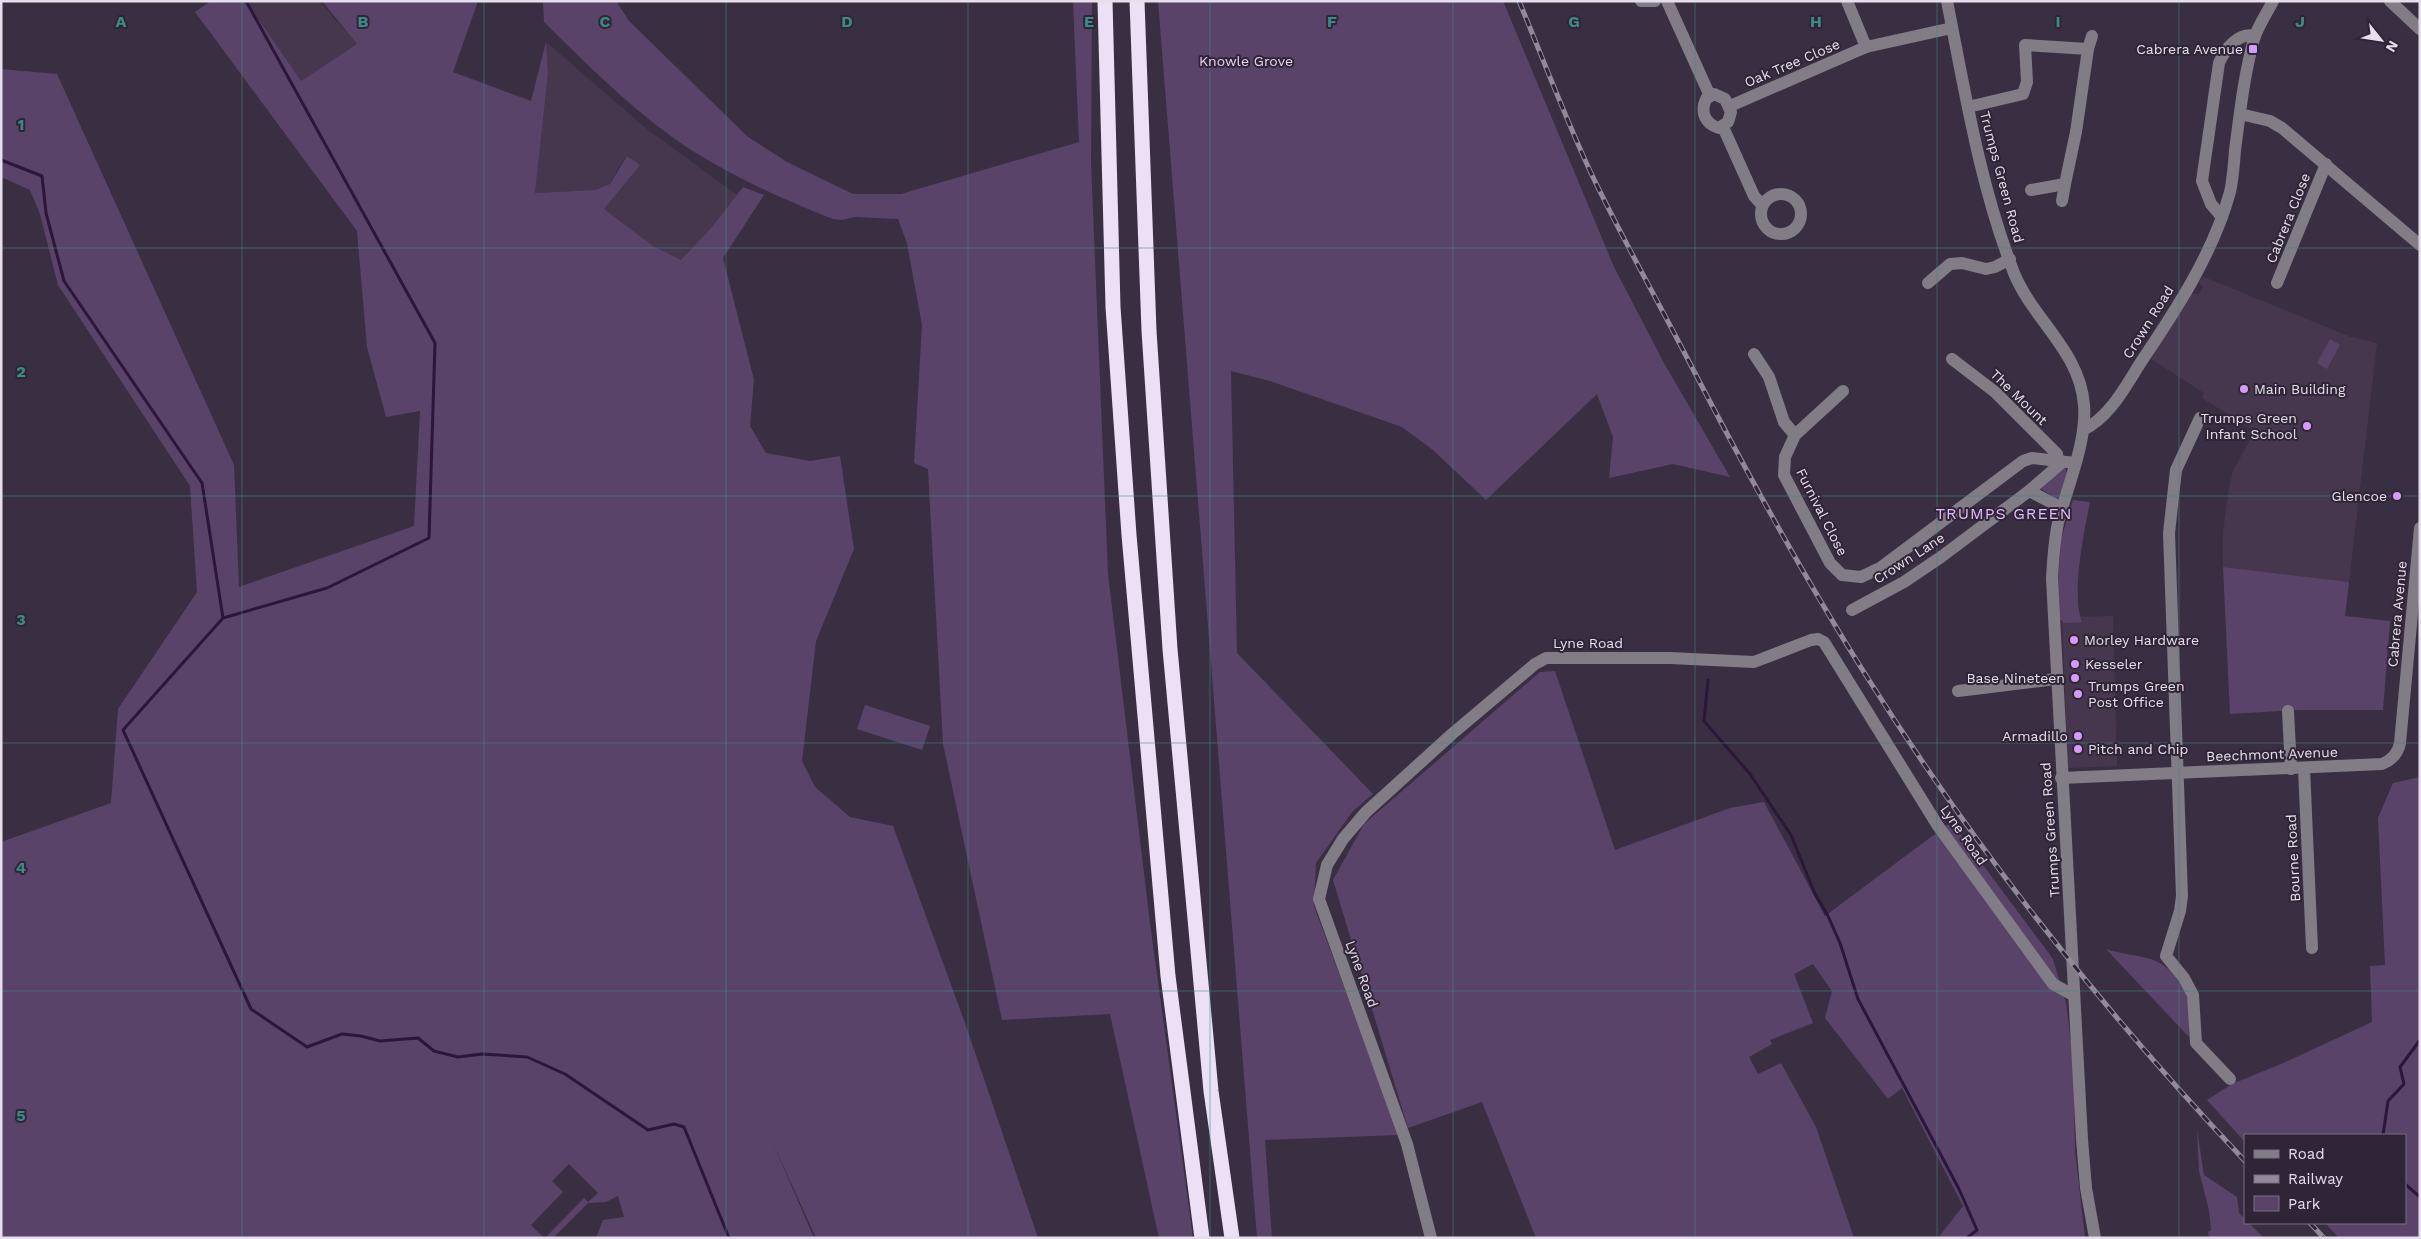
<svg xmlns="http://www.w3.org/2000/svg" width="2421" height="1239" viewBox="0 0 2421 1239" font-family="'Work Sans',sans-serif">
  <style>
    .built { fill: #46374f }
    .green { fill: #5a4369 }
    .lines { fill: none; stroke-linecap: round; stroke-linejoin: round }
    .stream { stroke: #2c163a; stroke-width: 3 }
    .minor { stroke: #817c85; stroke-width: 12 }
    .highway { stroke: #ecdff6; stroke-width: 15 }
    .rail-casing { stroke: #938a99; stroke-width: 5 }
    .rail { stroke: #302537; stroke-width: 3; stroke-dasharray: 9; stroke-linecap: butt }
    .grid { fill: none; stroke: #3a8b87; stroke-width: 1; stroke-opacity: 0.55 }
    .poi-dot { fill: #d59bfb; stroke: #302537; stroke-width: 2 }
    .labels { text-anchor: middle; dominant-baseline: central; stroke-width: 4; stroke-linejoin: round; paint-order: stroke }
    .poi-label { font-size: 14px; fill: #e6dfeb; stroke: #302537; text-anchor: end }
    .park-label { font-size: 14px; fill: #ead2fa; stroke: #302537 }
    .street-label { font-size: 14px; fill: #e6dfeb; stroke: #302537 }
    .quarter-label { font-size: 16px; letter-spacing: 1px; fill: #e4bcff; stroke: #302537 }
    .grid-label { font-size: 16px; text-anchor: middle; font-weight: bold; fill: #3a8b87; stroke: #302537; stroke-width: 4; stroke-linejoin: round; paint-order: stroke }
  </style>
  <rect width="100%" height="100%" fill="#3a2f42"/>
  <g class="built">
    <polygon points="246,1 319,1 357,44 301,81"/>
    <polygon points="546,42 648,130 737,195 712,227 681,261 653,246 604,209 639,165 627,156 618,168 610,184 595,190 535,193 548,74"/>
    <polygon points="2204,277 2351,337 2377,343 2349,582 2223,567 2223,532 2229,488 2233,471 2255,431 2202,398 2204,393 2151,359 2191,294 2199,294 2203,287 2199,282"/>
    <polygon points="2113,616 2117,766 2068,768 2062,617"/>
  </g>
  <g class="green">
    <polygon points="211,1 246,1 301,81 357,44 322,1 478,1 453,72 531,101 546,42 548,74 535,193 595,190 610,184 627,156 640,165 604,209 653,246 681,260 712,227 743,187 764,195 723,258 754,380 750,426 766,453 810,461 840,456 854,549 816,641 802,761 815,787 850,817 893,826 965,1023 1038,1238 816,1238 772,1141 814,1238 596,1238 603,1220 624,1217 618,1196 606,1202 588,1203 553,1238 545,1238 584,1198 588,1202 598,1193 569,1164 552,1181 563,1192 531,1225 544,1238 1,1238 1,842 111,803 118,709 197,592 190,486 58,285 40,214 30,190 1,177 1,69 57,74 234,465 239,587 414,526 420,411 386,417 367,347 357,231 195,12"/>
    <path d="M543,1H616L629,21L748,137L787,162L853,194H901L1079,142L1073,1H1092L1091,163L1108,574L1150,923L1193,1238H1159L1110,1014L1002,1020L943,744L928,469L914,463L922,325L907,243L898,219L854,217L842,220L833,219C787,201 738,179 696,153C640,118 591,68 544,22Z"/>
    <polygon points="1158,1 1503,1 1614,267 1664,363 1730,477 1673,464 1609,478 1613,437 1597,394 1486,500 1433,450 1402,427 1270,381 1231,371 1237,653 1373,794 1352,812 1316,863 1314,906 1399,1135 1265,1140 1272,1238 1257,1238"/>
    <polygon points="2330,339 2340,345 2327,369 2317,363"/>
    <polygon points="2065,467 2067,473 2058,500 2041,489"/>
    <path d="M2073,500L2090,502C2084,532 2071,594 2082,622L2064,623L2056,615L2061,539Z"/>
    <polygon points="2223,567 2349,582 2345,616 2390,621 2383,710 2297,710 2230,714"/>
    <polygon points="1555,671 1615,850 1730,808 1764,802 1825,916 1951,822 2053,959 2066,1003 2073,1058 2075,1151 2085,1238 1938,1238 1963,1206 1902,1088 1888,1099 1825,1018 1832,991 1813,964 1794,974 1813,1023 1770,1040 1772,1044 1749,1057 1758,1074 1781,1063 1816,1127 1854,1238 1536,1238 1482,1102 1408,1128 1333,880 1364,824 1540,672"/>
    <polygon points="865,705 930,726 922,750 857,729"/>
    <polygon points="2420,777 2420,1238 2339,1238 2325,1223 2405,1223 2405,1135 2245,1135 2245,1142 2207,1100 2232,1084 2281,1064 2372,1022 2370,966 2385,965 2378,818 2393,783"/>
    <path d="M2106,949C2137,959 2160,952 2179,982C2182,986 2186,991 2187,995C2191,1009 2188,1023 2189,1037Z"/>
    <polygon points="2197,1130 2204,1175 2237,1197 2239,1213 2245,1219 2245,1223 2249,1223 2264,1238 2209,1238 2208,1232 2211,1230 2209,1210 2199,1171"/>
  </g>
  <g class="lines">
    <g class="stream">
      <polyline points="246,1 435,343 429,538 327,588 223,618 123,730 251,1009 307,1047 342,1034 361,1036 380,1041 418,1038 434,1051 458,1057 482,1054 527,1057 565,1074 648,1130 674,1124 684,1127 729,1238"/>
      <polyline points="1,160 42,176 46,213 64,281 202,483 223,618"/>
      <polyline points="1708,680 1704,721 1750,774 1791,835 1815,894 1828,916 1840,943 1858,999 1959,1189 1977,1230 1967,1238"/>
      <polyline points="2383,1135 2388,1101 2404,1084 2400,1067 2420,1040"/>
      <polyline points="2405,1184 2420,1197"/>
    </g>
    <g class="minor">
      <polyline points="1641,1 1655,1"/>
      <polyline points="1667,1 1710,96"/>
      <polyline points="1847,1 1866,47 1952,28"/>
      <path d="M1947,1C1965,92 1980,186 2014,273C2033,320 2080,351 2084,405C2087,443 2067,486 2058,523C2054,541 2053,560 2052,579L2082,1139L2086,1188L2095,1238"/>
      <polyline points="2390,1 2420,29"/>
      <polyline points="2088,49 2092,36"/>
      <path d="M1714,94L1725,99L1731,112L1728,122L1719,128C1705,124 1700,112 1706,99Z"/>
      <polyline points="1730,106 1866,47"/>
      <polyline points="1968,107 2023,94 2027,82 2025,45 2088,49 2076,132 2065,184 2031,190"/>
      <polyline points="2240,114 2270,121 2282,128 2420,245"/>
      <polyline points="1723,127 1754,196 1762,205"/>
      <circle cx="1781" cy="214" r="20"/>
      <polyline points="2062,201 2065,184"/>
      <path d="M2222,217L2211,204L2202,181L2219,63C2225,49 2238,32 2255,36"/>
      <polyline points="1928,283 1950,264 1962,263 1986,269 1995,267 2010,259"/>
      <polyline points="2277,283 2326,164"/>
      <polyline points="1754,354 1769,377 1784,422 1795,435"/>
      <polyline points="1843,391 1795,435 1785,457 1784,475 1830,563 1842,575 1861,577 1880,568 2023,461 2032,458 2075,463"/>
      <polyline points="2200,418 2176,470 2169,533 2182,896 2180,911 2166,956 2184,978 2193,995 2196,1043 2230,1079"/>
      <path d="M2083,430C2110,417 2125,387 2141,362C2176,310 2213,254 2230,192C2233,179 2234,164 2235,150C2240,113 2244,75 2254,39C2258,26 2267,13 2273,1"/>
      <polyline points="2029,491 2062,508"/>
      <polyline points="1852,610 1904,582 1941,557 2029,491 2059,465 2057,454 1995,392 1952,359"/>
      <polyline points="1958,691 2056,679"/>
      <polyline points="2288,711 2291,769"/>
      <polyline points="2304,768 2312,948"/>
      <path d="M2061,778L2382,764C2392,760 2398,754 2400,743L2420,528"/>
      <polyline points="1431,1238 1407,1144 1319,899 1327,865 1343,839 1366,812 1452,734 1535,664 1546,658 1670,658 1754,662 1811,640 1818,639 1824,642 1938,826 2053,984 2073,995"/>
    </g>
    <g class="highway">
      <polyline points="1105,1 1113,307 1129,535 1168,976 1202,1238"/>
      <polyline points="1137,1 1149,331 1170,649 1211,1091 1232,1238"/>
    </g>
    <g class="rail-casing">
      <g id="rail">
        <path d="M1519,1C1543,59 1565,117 1591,173C1620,234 1653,292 1684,352C1741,462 1800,571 1867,677C1976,850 2104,1012 2245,1161"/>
        <polyline points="2310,1223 2324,1238"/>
      </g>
    </g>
    <use href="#rail" class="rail"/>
  </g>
  <path class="grid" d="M242,1V1238M484,1V1238M726,1V1238M968,1V1238M1210,1V1238M1453,1V1238M1695,1V1238M1937,1V1238M2179,1V1238M1,248H2420M1,496H2420M1,743H2420M1,991H2420"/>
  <g class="poi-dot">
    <rect x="2248" y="44" width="10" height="10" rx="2.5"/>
    <circle cx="2244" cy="389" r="5"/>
    <circle cx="2307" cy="426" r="5"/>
    <circle cx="2397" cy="496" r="5"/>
    <circle cx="2074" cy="640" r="5"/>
    <circle cx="2075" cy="664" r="5"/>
    <circle cx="2075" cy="678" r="5"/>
    <circle cx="2078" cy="694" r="5"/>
    <circle cx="2078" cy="736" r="5"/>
    <circle cx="2078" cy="749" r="5"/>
  </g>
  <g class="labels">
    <g class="poi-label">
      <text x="2243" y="49">Cabrera Avenue</text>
      <text x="2254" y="389" text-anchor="start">Main Building</text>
      <text x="2297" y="418">Trumps Green<tspan x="2297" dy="16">Infant School</tspan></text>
      <text x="2387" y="496">Glencoe</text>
      <text x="2084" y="640" text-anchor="start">Morley Hardware</text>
      <text x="2085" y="664" text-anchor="start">Kesseler</text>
      <text x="2065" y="678">Base Nineteen</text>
      <text x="2088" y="686" text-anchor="start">Trumps Green<tspan x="2088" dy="16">Post Office</tspan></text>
      <text x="2068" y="736">Armadillo</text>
      <text x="2088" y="749" text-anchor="start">Pitch and Chip</text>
    </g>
    <g class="park-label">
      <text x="1246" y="61">Knowle Grove</text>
    </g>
    <g class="street-label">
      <text transform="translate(1792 63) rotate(-23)">Oak Tree Close</text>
      <text transform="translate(2002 177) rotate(75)">Trumps Green Road</text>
      <text transform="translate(2288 218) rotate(-68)">Cabrera Close</text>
      <text transform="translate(2148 322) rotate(-58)">Crown Road</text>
      <text transform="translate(2019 397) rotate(44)">The Mount</text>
      <text transform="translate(1822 512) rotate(63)">Furnival Close</text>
      <text transform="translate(1909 558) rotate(-33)">Crown Lane</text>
      <text transform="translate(2397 614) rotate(-85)">Cabrera Avenue</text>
      <text x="1588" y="643">Lyne Road</text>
      <text transform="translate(2272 754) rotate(-2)">Beechmont Avenue</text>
      <text transform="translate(2050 830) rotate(-94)">Trumps Green Road</text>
      <text transform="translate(1964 835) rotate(55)">Lyne Road</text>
      <text transform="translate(2293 858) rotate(-93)">Bourne Road</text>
      <text transform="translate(1362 974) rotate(70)">Lyne Road</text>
    </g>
    <g class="quarter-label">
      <text x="2004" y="513">TRUMPS GREEN</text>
    </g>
  </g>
  <g class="grid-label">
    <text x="121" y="27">A</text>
    <text x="363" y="27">B</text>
    <text x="605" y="27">C</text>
    <text x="847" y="27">D</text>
    <text x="1089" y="27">E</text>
    <text x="1332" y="27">F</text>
    <text x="1574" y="27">G</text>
    <text x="1816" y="27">H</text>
    <text x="2058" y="27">I</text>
    <text x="2300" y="27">J</text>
    <text x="21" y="130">1</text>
    <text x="21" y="377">2</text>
    <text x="21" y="625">3</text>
    <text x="21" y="873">4</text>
    <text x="21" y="1121">5</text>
  </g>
  <rect width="2421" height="1239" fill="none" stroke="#e6dfeb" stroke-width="5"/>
  <rect x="2244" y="1134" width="162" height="90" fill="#302537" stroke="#796f7f"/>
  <rect x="2254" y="1150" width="25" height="8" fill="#817c85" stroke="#796f7f"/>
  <text x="2288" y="1159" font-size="15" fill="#e6dfeb">Road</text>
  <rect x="2254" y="1175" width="25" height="8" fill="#938a99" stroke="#796f7f"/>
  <text x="2288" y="1184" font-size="15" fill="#e6dfeb">Railway</text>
  <rect x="2254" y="1196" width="25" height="15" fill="#5a4369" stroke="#796f7f"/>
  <text x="2288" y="1209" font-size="15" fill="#e6dfeb">Park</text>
  <g transform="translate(2381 40) rotate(120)" stroke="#302537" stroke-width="4" paint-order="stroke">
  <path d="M0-4L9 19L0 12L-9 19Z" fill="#e6dfeb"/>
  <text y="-8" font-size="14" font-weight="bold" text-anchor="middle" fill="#e6dfeb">N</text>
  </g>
</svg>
